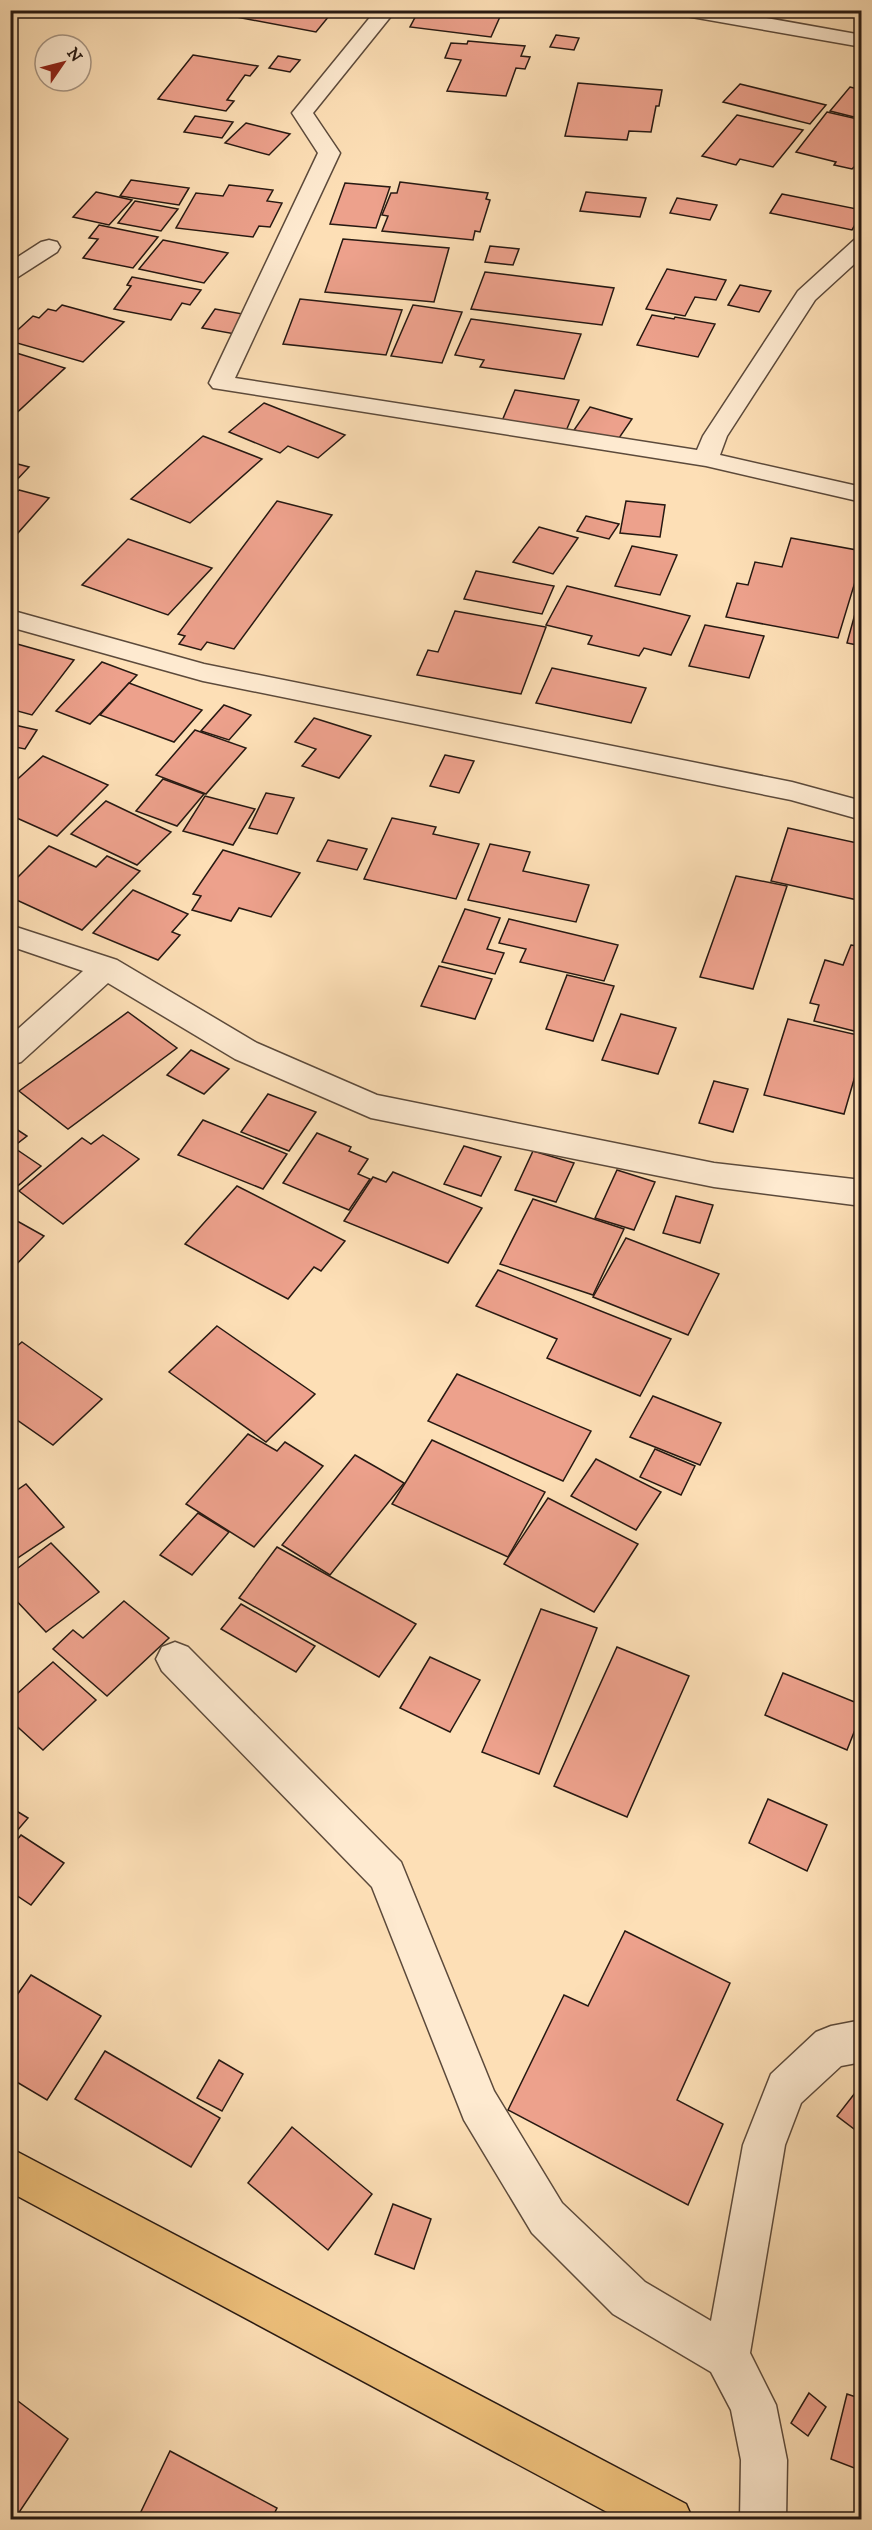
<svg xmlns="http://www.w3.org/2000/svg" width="872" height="2530" viewBox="0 0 872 2530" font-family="'IM FELL DW Pica',serif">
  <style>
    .building { fill: #eda18c; stroke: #271912; stroke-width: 1.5 }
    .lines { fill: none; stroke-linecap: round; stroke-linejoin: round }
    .minor-casing { stroke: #5c4a3b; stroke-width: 3 }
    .major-casing { stroke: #271912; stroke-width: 3 }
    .minor { fill: #feead0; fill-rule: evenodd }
    .major { fill: #eec07b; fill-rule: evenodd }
  </style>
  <rect width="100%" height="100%" fill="#fddfb6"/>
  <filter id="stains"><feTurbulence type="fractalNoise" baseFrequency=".00333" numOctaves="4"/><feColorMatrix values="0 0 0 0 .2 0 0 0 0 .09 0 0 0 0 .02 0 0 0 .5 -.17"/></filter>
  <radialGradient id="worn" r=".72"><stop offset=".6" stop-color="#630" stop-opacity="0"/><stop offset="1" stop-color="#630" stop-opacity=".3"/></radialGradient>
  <g class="building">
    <polygon points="230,10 334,10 316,32 226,15"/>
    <polygon points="419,10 503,10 491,37 410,27"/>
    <polygon points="556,35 579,38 574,50 550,47"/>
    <polygon points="468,41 525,46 521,56 530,57 525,69 516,68 506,96 447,91 461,60 445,58 451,43 467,44"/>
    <polygon points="193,55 258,66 250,76 245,75 227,100 234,101 226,111 158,99"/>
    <polygon points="278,56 300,60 290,72 269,68"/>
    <polygon points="578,83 662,90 659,106 656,106 651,132 629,131 627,140 565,136"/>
    <polygon points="740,84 826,105 810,124 723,102"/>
    <polygon points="850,87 862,90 862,119 830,111"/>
    <polygon points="827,112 862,120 862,168 854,167 852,169 834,165 836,162 796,152"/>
    <polygon points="737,115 803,130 773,167 740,159 736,165 702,156"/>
    <polygon points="195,116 233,122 222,138 184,132"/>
    <polygon points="246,123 290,134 269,155 225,143"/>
    <polygon points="131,180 189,188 179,205 120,196"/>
    <polygon points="400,182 488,193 486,199 490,200 480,232 475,231 473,240 382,231 388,216 382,215 391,193 397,193"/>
    <polygon points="345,183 390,187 376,228 330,224"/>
    <polygon points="229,185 273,190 267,201 282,203 270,227 259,226 253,237 176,228 196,193 223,196"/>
    <polygon points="96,192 132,200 109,225 73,217"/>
    <polygon points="586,192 646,198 640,217 580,211"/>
    <polygon points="782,194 862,210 862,213 852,230 770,213"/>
    <polygon points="677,198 717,205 710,220 670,213"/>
    <polygon points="135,201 178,209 161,231 118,223"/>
    <polygon points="99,225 158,237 133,268 83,258 98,239 89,238"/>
    <polygon points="343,239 449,248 434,302 325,292"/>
    <polygon points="163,240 228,253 204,283 139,269"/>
    <polygon points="490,246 519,249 513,265 485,262"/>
    <polygon points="667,269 726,280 716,300 695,297 685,316 646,309"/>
    <polygon points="485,272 614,288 602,325 471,309"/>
    <polygon points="132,277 201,290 190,305 182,303 171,320 114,309 131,286 127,285"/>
    <polygon points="740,285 771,291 759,312 728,305"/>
    <polygon points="300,299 402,310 386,355 283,344"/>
    <polygon points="62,305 124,322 83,362 10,341 10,337 33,316 39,318 48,309 56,311"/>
    <polygon points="413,305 462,312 442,363 391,356"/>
    <polygon points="215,309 248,315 235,334 202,328"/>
    <polygon points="652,315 674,319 675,317 715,324 698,357 637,345"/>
    <polygon points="471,319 581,334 564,379 480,367 484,360 455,355"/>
    <polygon points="10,351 65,368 10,419"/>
    <polygon points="515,390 579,400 566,431 502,421"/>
    <polygon points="264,403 345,435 318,458 288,446 280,453 229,432"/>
    <polygon points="590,407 632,419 617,441 574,430"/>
    <polygon points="203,436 262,459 190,523 131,499"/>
    <polygon points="10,462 29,467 10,487"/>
    <polygon points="19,490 49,498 10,542 10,500"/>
    <polygon points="277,501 332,515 234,649 207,642 201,650 179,644 185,636 178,634"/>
    <polygon points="626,501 665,505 660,537 620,533"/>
    <polygon points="586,516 619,524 609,539 577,531"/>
    <polygon points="539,527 578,538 553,574 513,562"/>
    <polygon points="791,538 862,551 862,559 838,638 726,617 737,583 748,585 755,562 782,567"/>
    <polygon points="128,539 212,568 168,615 82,585"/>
    <polygon points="632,546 677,555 660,595 615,586"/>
    <polygon points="476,571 554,586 542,614 464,599"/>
    <polygon points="567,586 690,616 671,655 644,648 639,656 588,644 592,636 546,625"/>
    <polygon points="856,610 862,611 862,646 847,643"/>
    <polygon points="455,611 546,627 521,694 417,675 428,650 438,652"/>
    <polygon points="705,625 764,636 749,678 689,666"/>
    <polygon points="10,642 74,660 32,715 10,709"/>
    <polygon points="102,662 137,675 90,724 56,711"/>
    <polygon points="552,668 646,688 631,723 536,703"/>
    <polygon points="129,683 202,710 174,742 100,715"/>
    <polygon points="224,705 251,715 229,740 201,731"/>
    <polygon points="314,718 371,736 339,778 302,766 316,749 295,742"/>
    <polygon points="10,724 37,730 25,749 10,746"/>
    <polygon points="195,730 246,748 206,794 156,775"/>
    <polygon points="445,755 474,761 459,793 430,786"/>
    <polygon points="43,756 108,785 57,836 10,815 10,786"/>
    <polygon points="163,779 204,794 177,826 136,811"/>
    <polygon points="266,793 294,798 277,834 249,828"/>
    <polygon points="205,796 255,809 233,845 183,831"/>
    <polygon points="106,801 171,832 137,865 71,834"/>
    <polygon points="392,818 436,827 433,834 479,844 456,899 364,879"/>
    <polygon points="788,828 862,844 862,901 771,881"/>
    <polygon points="328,840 367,849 357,870 317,861"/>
    <polygon points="490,844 530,852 523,871 589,885 576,922 468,900"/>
    <polygon points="49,846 96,867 107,856 140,871 82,930 10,897 10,885"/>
    <polygon points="223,850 300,873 271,917 239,908 231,921 192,910 201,896 193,894"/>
    <polygon points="736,876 787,886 753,989 700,977"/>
    <polygon points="133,890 188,914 172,932 180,935 158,960 93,933"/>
    <polygon points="465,909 500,918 487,949 504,953 495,974 442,962"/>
    <polygon points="509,919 618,945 604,981 520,962 526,949 499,943"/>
    <polygon points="851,945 862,947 862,1033 814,1021 819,1005 810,1003 825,960 843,965"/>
    <polygon points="439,966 492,979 475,1019 421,1006"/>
    <polygon points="567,975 614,986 593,1041 546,1029"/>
    <polygon points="128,1012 177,1048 68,1129 19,1091"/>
    <polygon points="621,1014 676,1028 658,1074 602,1060"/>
    <polygon points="788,1019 862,1036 862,1052 844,1114 764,1095"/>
    <polygon points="191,1050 229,1069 204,1094 167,1075"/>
    <polygon points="714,1081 748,1089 733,1132 699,1123"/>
    <polygon points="268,1094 316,1112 289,1151 241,1132"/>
    <polygon points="203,1120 287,1154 263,1189 178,1155"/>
    <polygon points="10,1125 27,1136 13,1147 41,1166 14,1189 10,1187"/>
    <polygon points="317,1133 351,1147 349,1151 368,1159 358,1174 370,1179 349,1210 283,1183"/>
    <polygon points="103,1135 139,1159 63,1224 19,1191 82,1138 91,1144"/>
    <polygon points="464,1146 501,1157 481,1196 444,1184"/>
    <polygon points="533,1151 574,1163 556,1202 515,1190"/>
    <polygon points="617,1170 655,1182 634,1230 595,1218"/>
    <polygon points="393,1172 482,1208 448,1263 344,1221 373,1177 386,1182"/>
    <polygon points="237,1186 345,1241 321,1271 314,1267 288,1299 185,1244"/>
    <polygon points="676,1196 713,1205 700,1243 663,1233"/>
    <polygon points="533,1199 624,1229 593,1295 500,1264"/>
    <polygon points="10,1217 44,1236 10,1271"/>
    <polygon points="626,1238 719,1274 688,1335 593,1297"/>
    <polygon points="498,1270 671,1339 640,1396 547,1358 557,1339 476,1306"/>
    <polygon points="217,1326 315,1394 266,1442 169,1372"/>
    <polygon points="22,1342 102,1399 53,1445 10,1415 10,1352"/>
    <polygon points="457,1374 591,1431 563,1481 428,1421"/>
    <polygon points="653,1396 721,1423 700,1465 630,1437"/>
    <polygon points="248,1434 277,1451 285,1442 323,1466 254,1547 186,1504"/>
    <polygon points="432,1440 545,1492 508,1557 392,1504"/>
    <polygon points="655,1449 695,1466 681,1495 640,1477"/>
    <polygon points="355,1455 404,1483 330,1575 282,1545"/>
    <polygon points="596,1459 661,1492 636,1530 571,1496"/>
    <polygon points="26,1484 64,1527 10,1563 10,1495"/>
    <polygon points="548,1498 638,1544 594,1612 504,1564"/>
    <polygon points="198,1513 229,1532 192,1575 160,1555"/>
    <polygon points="51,1543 99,1592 46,1632 10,1594 10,1574"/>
    <polygon points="277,1547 416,1624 379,1677 239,1598"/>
    <polygon points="124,1601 169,1638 107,1696 53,1649 73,1630 83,1638"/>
    <polygon points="241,1604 315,1646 296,1672 221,1629"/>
    <polygon points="541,1609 597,1628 539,1774 482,1752"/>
    <polygon points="617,1647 689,1676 627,1817 554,1786"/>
    <polygon points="430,1657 480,1680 450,1732 400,1708"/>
    <polygon points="53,1662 96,1700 43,1750 10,1720 10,1700"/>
    <polygon points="783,1673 862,1705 862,1712 847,1750 765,1715"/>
    <polygon points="768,1799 827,1825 807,1871 749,1843"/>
    <polygon points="10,1807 28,1818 10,1839"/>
    <polygon points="21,1835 64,1863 31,1905 10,1891 10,1848"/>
    <polygon points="625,1931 730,1983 677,2100 723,2124 688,2205 508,2110 564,1995 588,2006"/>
    <polygon points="31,1975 101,2016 47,2100 10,2078 10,2005"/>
    <polygon points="105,2051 220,2118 191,2167 75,2099"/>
    <polygon points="219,2060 243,2074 222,2111 197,2098"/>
    <polygon points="862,2084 862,2135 837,2116"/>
    <polygon points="292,2127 372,2194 328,2250 248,2183"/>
    <polygon points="393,2204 431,2219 414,2269 375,2254"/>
    <polygon points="809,2393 826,2407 808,2436 791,2423"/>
    <polygon points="847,2394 862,2399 862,2471 831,2459"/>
    <polygon points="10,2395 68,2439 14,2520 10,2520"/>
    <polygon points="170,2451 277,2508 271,2520 137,2520"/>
  </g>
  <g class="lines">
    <g class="minor-casing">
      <g id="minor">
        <polygon points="376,10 396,10 313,113 340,153 235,378 697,450 703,436 798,291 854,240 862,238 862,257 815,300 727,436 720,455 862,487 862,502 706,466 213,388 209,383 318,153 292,113"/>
        <polygon points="677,10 722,10 862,35 862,47 686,16 679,14"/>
        <polygon points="49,240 57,242 60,247 57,252 18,277 10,279 10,262 41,242"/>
        <polygon points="10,610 204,664 792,782 862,801 862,820 791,800 203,681 10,627"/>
        <polygon points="10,925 117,960 257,1043 377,1095 714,1163 862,1180 862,1206 714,1187 371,1118 235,1059 108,983 21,1062 10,1065 10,1036 83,971 10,946"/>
        <polygon points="175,1642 188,1647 401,1862 494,2091 562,2203 645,2282 711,2321 743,2145 771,2074 816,2032 831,2026 862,2020 862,2062 841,2066 801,2103 785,2145 750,2353 776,2405 787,2460 786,2520 740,2520 741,2460 731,2410 711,2372 613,2314 532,2233 464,2120 372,1887 162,1671 156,1659 162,1647"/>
      </g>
    </g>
    <g class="major-casing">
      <polygon id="major" points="10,2148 686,2504 693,2520 622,2520 10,2192"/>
    </g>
    <use href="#minor" class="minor"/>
    <use href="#major" class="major"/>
  </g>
  <rect width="872" height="2530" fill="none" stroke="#fddfb6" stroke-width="36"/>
  <rect x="12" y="12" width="848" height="2506" fill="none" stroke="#271912" stroke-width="3"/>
  <rect x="18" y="18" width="836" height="2494" fill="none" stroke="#271912" stroke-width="1.5"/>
  <g transform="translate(63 63) rotate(55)"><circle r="28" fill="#feead0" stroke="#a89684" stroke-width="1.5"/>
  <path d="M0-4.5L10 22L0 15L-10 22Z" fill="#8f2418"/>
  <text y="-9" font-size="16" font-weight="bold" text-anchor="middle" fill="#271912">N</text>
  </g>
  <rect width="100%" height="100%" filter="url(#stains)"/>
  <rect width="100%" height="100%" fill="url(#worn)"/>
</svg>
